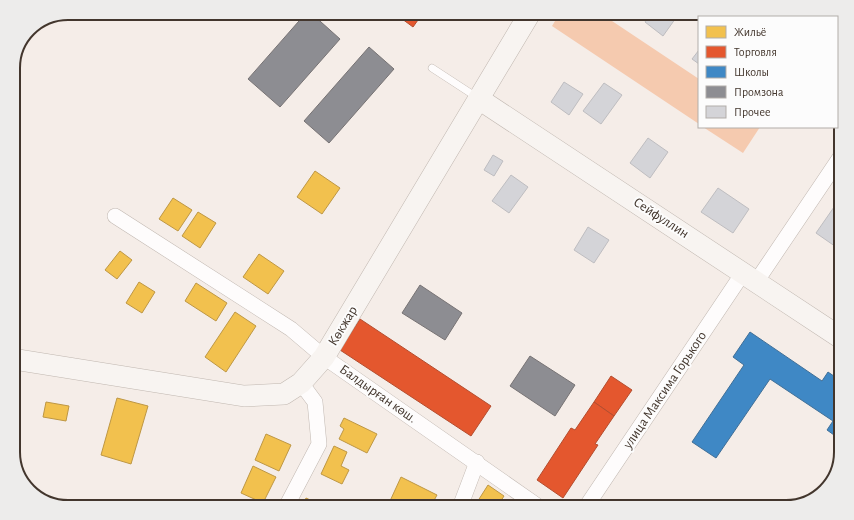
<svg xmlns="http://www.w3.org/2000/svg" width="854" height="520" viewBox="0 0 854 520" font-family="'Alegreya Sans',sans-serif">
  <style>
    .forest { fill: #f5caaf }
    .homes { fill: #f2c14e; stroke: #be9744 }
    .shops { fill: #e4572e; stroke: #b44d2e }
    .schools { fill: #3f88c5; stroke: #406f97 }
    .industry { fill: #8d8d92; stroke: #777374 }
    .building { fill: #d4d4d8; stroke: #bebdc0 }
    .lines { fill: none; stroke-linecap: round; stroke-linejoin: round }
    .lane-casing { stroke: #c0b7b0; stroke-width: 8 }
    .street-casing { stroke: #c0b7b0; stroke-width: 16 }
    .secondary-casing { stroke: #c0b7b0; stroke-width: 22 }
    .lane { stroke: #fefcfc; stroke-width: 7 }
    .street { stroke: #fefcfc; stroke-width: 15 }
    .secondary { stroke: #f8f4f1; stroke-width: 21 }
    .labels { text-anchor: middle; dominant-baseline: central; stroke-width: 4; stroke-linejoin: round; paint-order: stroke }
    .street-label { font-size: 14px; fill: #43362d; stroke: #fcfcfc }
    .rim { fill: none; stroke: #43362d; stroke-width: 2 }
  </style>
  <rect width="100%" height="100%" fill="#f5ede8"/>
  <g class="forest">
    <polygon points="560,13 600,13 699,79 699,124 552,26"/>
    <polygon points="703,127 760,127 743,153"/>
  </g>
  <g class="homes">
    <polygon points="315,171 340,188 322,214 297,197"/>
    <polygon points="173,198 192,210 178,231 159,219"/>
    <polygon points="198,212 216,223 200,248 182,236"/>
    <polygon points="120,251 132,260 117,279 105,270"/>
    <polygon points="259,254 284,271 268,294 243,277"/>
    <polygon points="139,282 155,292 142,313 126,303"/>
    <polygon points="196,283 227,303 216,321 185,301"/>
    <polygon points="235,312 256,326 226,372 205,357"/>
    <polygon points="117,398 148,406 131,464 101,455"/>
    <polygon points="46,402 69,406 66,421 43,417"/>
    <polygon points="344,418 377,434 367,453 339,439 344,429 340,426"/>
    <polygon points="266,434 291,445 279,471 255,460"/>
    <polygon points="334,446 347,452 341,466 349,470 342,484 321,474"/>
    <polygon points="253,466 276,477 263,503 241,493"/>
    <polygon points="401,477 437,495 431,506 433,507 403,507 390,501"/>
    <polygon points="488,485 504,496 497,507 474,507"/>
    <polygon points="306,498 325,507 302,507"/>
  </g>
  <g class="shops">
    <polygon points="394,13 423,13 413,27"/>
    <polygon points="360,319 491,406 471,436 340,350"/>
    <polygon points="611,376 632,390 614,416 594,402"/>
    <polygon points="594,402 614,416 595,444 598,445 563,498 537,480 571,428 575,430"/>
  </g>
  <polygon class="schools" points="750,332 822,381 828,372 841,381 841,440 827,430 833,421 770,379 716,458 692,442 744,365 733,357"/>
  <g class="industry">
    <polygon points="306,13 311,13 340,39 280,107 248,79"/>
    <polygon points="369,47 394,69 329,143 304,121"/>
    <polygon points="420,285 462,313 445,340 402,313"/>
    <polygon points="530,356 575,385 555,416 510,386"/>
  </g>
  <g class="building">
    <polygon points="651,13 676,13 678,15 663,36 645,22"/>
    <polygon points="699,50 699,64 692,59"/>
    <polygon points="564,82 583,94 569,115 551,102"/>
    <polygon points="604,83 622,95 601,124 583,111"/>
    <polygon points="648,138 668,152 650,178 630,163"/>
    <polygon points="493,155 503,161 494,176 484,170"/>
    <polygon points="511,175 528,187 509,213 492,201"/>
    <polygon points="718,188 749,209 733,233 701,212"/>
    <polygon points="841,197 841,247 839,249 816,233"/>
    <polygon points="588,227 609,240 594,263 574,250"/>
  </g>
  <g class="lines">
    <g class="lane-casing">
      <polyline id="lane" points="432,68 478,98"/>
    </g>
    <g class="street-casing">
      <g id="street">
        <polyline points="793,15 796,17"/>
        <polyline points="115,216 291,329 324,357 539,507"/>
        <polyline points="756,282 841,156"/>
        <polyline points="286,507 319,444 315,402 301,383"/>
        <polyline points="460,507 477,462"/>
        <polyline points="586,507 743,273"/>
      </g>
    </g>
    <g class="secondary-casing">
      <g id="secondary">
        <polyline points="479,99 841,338"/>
        <polyline points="13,359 244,396 284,394 301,383 324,357 530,13"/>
      </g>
    </g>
    <use href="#lane" class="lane"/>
    <use href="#street" class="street"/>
    <use href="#secondary" class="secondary"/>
  </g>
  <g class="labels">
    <g class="street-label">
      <text transform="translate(661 218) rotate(33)">Сейфуллин</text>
      <text transform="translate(343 326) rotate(-59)">Көкжар</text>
      <text transform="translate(665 390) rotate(-56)">улица Максима Горького</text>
      <text transform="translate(378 394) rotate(35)">Балдырған көш.</text>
    </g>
  </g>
  <path d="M0 0H854V520H0ZM68 20H786A48 48 0 0 1 834 68V452A48 48 0 0 1 786 500H68A48 48 0 0 1 20 452V68A48 48 0 0 1 68 20Z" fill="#edeceb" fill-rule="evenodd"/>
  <path class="rim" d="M68 20H786A48 48 0 0 1 834 68V452A48 48 0 0 1 786 500H68A48 48 0 0 1 20 452V68A48 48 0 0 1 68 20Z"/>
  <rect x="698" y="16" width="140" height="112" fill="#fcfcfc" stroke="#b2ada9"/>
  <rect x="706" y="26" width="20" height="12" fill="#f2c14e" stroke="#b2ada9"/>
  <text x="734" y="36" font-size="12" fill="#43362d">Жильё</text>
  <rect x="706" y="46" width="20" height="12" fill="#e4572e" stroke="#b2ada9"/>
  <text x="734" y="56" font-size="12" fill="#43362d">Торговля</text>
  <rect x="706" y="66" width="20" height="12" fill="#3f88c5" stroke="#b2ada9"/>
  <text x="734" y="76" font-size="12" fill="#43362d">Школы</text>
  <rect x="706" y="86" width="20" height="12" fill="#8d8d92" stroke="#b2ada9"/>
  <text x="734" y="96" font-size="12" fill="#43362d">Промзона</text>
  <rect x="706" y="106" width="20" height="12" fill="#d4d4d8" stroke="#b2ada9"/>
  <text x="734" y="116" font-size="12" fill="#43362d">Прочее</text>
</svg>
